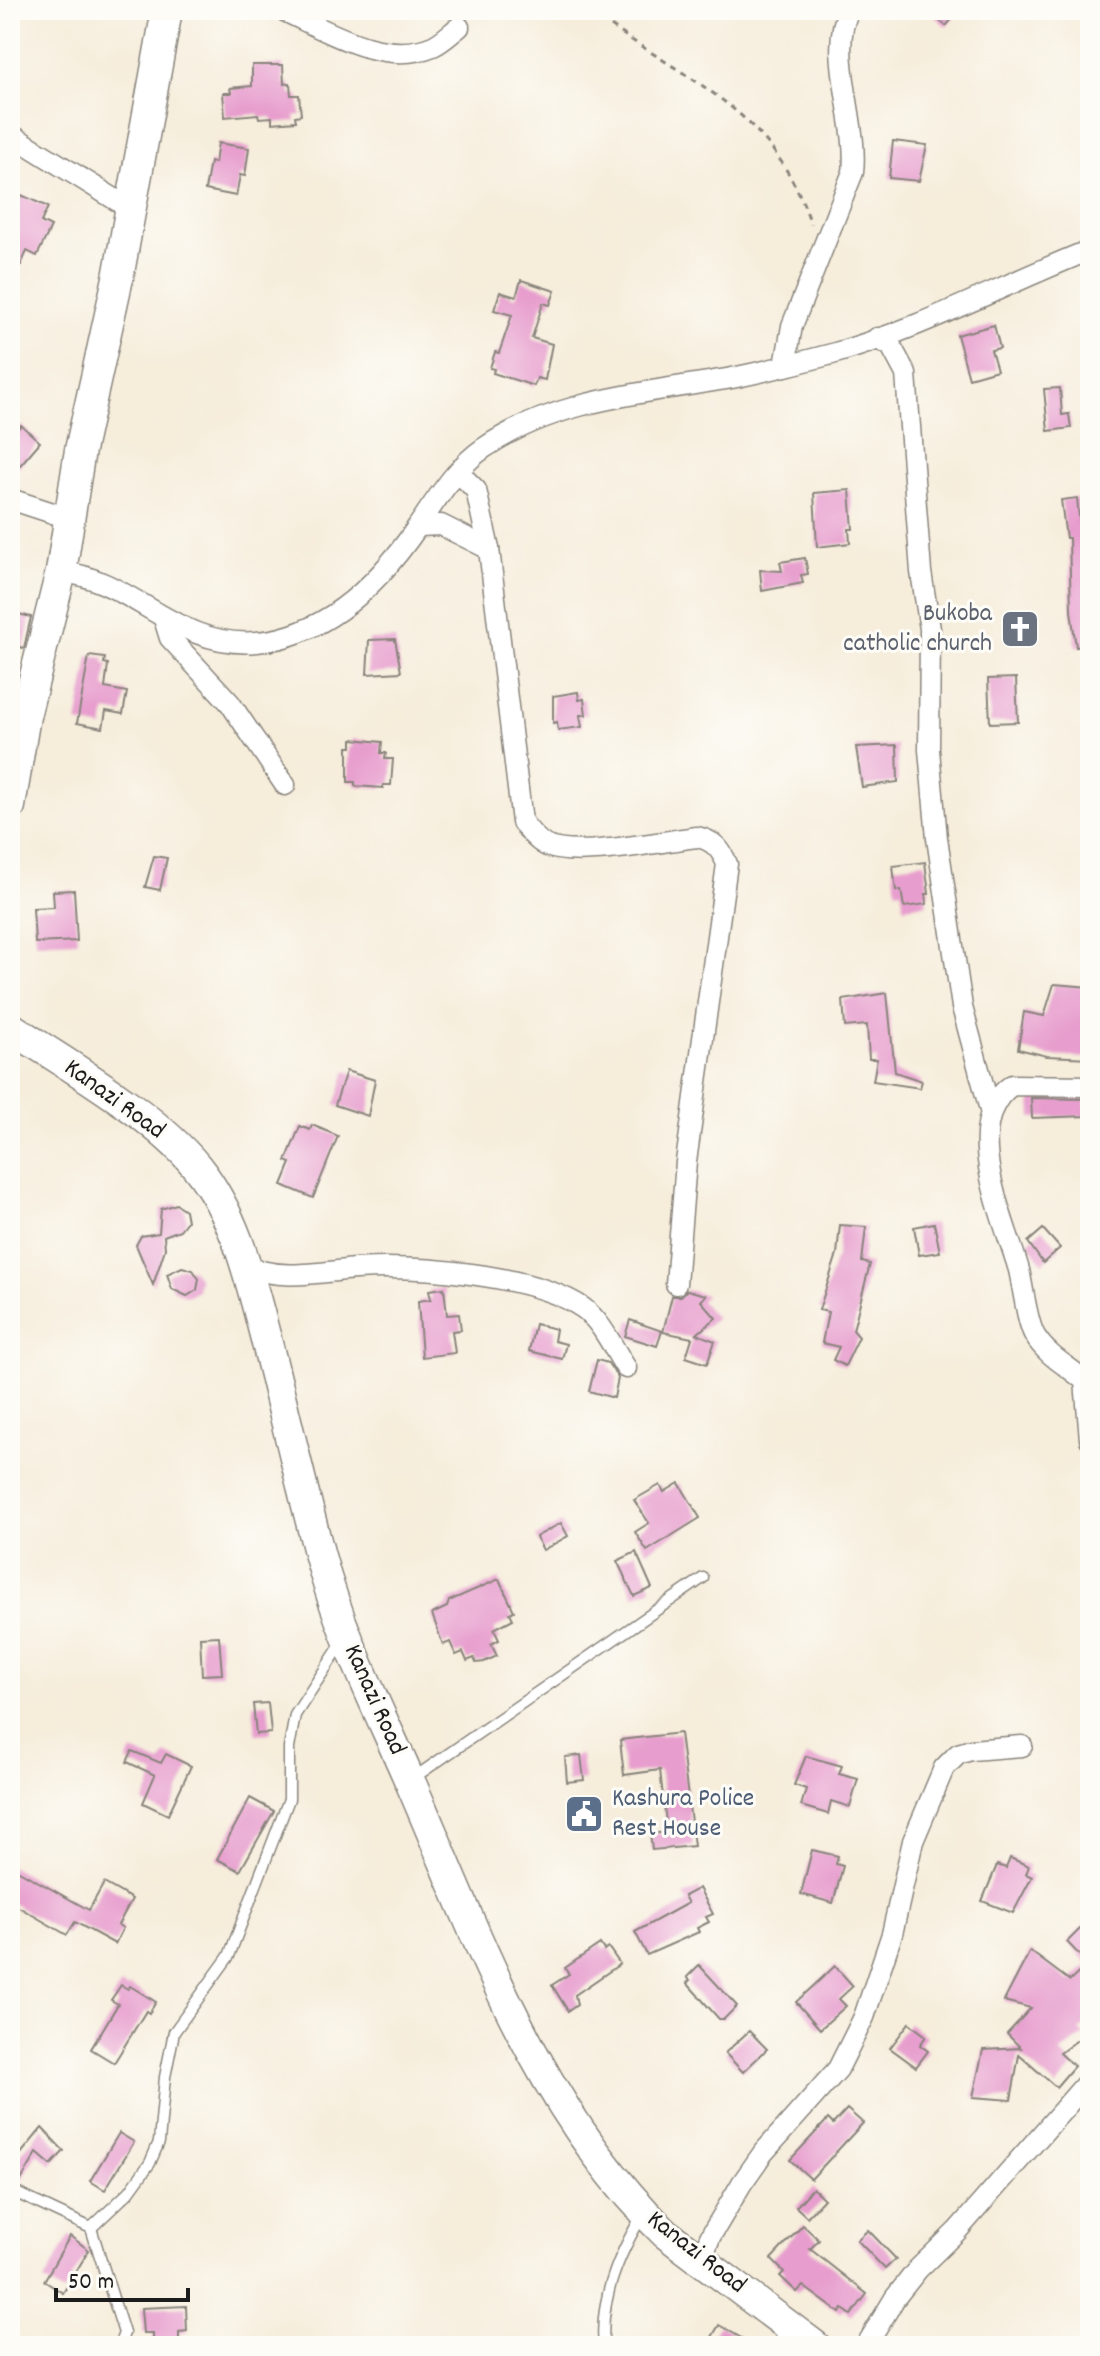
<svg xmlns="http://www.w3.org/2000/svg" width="1100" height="2356" viewBox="0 0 1100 2356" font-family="Dekko,sans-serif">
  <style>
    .building { fill: #e79ece }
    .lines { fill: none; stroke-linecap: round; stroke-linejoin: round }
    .lane-casing { stroke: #89847c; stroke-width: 13 }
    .street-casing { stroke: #89847c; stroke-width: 23 }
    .secondary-casing { stroke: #89847c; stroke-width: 33 }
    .path { stroke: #89847c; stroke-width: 3; stroke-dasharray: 6 6; stroke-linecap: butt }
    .lane { stroke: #fff; stroke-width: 10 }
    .street { stroke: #fff; stroke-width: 20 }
    .secondary { stroke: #fff; stroke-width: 30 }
    .labels { text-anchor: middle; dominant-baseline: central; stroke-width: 6; stroke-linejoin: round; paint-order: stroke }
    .worship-label { font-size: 26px; fill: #5b616d; stroke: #fdfcf7; text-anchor: end }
    .street-label { font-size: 26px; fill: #1c1c1c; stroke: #fdfcf7 }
    .service-label { font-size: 26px; fill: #4e5e75; stroke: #fdfcf7; text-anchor: start }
  </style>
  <rect width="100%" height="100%" fill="#fdfcf7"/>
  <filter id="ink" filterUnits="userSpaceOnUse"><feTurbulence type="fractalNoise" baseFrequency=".0125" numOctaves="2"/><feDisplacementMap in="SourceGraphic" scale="16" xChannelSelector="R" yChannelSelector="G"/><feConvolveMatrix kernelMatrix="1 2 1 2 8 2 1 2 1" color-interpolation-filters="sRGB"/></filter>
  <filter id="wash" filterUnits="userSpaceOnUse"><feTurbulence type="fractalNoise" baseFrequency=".006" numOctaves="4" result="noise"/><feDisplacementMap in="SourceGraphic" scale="32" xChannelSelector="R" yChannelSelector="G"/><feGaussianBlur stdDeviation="1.8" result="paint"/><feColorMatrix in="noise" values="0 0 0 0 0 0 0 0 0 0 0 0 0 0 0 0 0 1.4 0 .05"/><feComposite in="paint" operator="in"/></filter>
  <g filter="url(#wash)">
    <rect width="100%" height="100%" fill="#f6eddb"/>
    <g id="blocks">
      <g class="building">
        <polygon points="927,10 960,10 946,26"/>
        <polygon points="252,65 283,65 284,84 290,83 291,95 299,95 301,115 295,116 296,121 272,123 272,117 259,118 258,114 225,117 223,93 231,93 230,88 252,86"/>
        <polygon points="893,141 927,145 919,181 889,178"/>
        <polygon points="218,143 249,148 245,176 240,175 236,196 205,190 210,162 215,163"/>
        <polygon points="10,190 48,207 41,222 51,227 37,256 27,251 21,265 10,260"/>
        <polygon points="521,280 555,291 550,305 543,303 532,338 552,344 545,380 537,378 534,386 493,373 494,369 490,368 495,352 499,353 512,315 494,310 500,292 516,297"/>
        <polygon points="994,325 1000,348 991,350 997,370 969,378 957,335"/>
        <polygon points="1060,388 1062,415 1069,414 1071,428 1048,431 1044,389"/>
        <polygon points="21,425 40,442 10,477 10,437"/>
        <polygon points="850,490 853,529 849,529 850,543 817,547 814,493"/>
        <polygon points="1077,498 1083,555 1090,555 1090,600 1087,600 1090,645 1076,647 1071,611 1069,538 1066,538 1061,500"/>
        <polygon points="805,558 808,574 801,575 803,583 762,591 760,570 782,571 780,562"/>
        <polygon points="10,612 31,617 24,648 10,645"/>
        <polygon points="395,639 401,672 367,674 369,640"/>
        <polygon points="89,656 105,658 104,663 108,664 105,688 127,692 123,714 106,711 103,728 77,723"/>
        <polygon points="1016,678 1018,722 990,723 988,679"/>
        <polygon points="578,692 579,700 584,699 586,715 580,715 582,727 558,730 557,722 553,723 553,696"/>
        <polygon points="352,739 382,742 381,753 386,753 385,759 393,759 391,785 383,785 383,788 355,786 355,782 348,782 348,747 352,747"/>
        <polygon points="897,745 898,782 862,787 856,747"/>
        <polygon points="154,856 167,858 160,890 145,887"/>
        <polygon points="925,862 929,894 926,894 927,904 904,907 901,890 896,891 893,866"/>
        <polygon points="74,890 77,941 35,943 33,908 54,907 53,891"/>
        <polygon points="1054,984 1090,987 1090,1058 1047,1056 1018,1049 1024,1012 1044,1016"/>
        <polygon points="887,993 895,1072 922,1081 920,1088 873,1081 877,1059 869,1059 867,1025 845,1027 843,1000"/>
        <polygon points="346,1071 375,1080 368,1116 335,1105"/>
        <polygon points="1031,1098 1085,1099 1087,1116 1032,1118"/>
        <polygon points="312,1125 338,1136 313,1198 282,1185 291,1163 286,1161 300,1126 310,1130"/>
        <polygon points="176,1204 185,1210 187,1221 180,1230 164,1236 165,1249 153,1285 136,1245 141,1236 159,1233 161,1209"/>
        <polygon points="934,1223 940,1252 919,1255 914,1227"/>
        <polygon points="840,1225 866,1227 862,1262 870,1264 853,1330 859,1337 845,1366 833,1360 839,1347 822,1343 828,1312 819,1310 837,1254"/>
        <polygon points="1043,1229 1060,1248 1043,1263 1028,1242"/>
        <polygon points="182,1267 193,1270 199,1279 197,1290 187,1296 172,1289 167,1274"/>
        <polygon points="444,1288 447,1315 459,1314 461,1330 452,1331 455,1353 422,1357 418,1301 431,1299 429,1290"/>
        <polygon points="687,1290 706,1295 701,1301 716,1318 697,1334 715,1341 707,1364 686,1357 692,1338 663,1332 672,1296 681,1296"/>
        <polygon points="630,1320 662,1331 657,1346 625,1336"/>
        <polygon points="535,1324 556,1329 554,1341 566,1344 562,1359 529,1351"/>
        <polygon points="597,1360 608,1363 618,1378 614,1398 589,1391"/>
        <polygon points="679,1483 700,1518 647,1551 635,1532 649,1523 634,1500 660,1485 664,1492"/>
        <polygon points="561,1523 568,1536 543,1550 536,1537"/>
        <polygon points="636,1552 652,1588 634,1596 617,1561"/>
        <polygon points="499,1579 514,1611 510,1613 513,1619 494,1629 499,1640 491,1644 497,1656 484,1662 476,1663 474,1658 467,1661 463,1652 456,1655 450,1642 443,1645 432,1614 447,1607 449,1601"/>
        <polygon points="219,1636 222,1674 202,1675 200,1637"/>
        <polygon points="268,1703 271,1733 256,1734 253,1704"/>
        <polygon points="680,1733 694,1846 652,1850 650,1834 667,1832 660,1770 624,1775 620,1740"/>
        <polygon points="132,1751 161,1763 166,1754 191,1766 168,1815 143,1803 155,1775 127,1762"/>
        <polygon points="581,1755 584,1780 567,1782 565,1757"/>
        <polygon points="806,1756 842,1766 839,1774 858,1779 850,1807 831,1801 828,1814 801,1806 806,1789 794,1785"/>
        <polygon points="250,1798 274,1811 240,1871 217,1859"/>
        <polygon points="812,1850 838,1856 836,1864 843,1866 833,1903 801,1894"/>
        <polygon points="1010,1858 1029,1866 1026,1874 1032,1877 1013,1913 982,1901 997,1865 1006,1868"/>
        <polygon points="10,1866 89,1910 104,1883 132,1899 118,1925 123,1928 115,1944 75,1922 67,1935 10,1902"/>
        <polygon points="699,1888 713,1914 706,1917 709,1922 697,1928 699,1932 647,1955 635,1932 688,1903 684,1896"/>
        <polygon points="1090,1919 1090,2021 1079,2031 1084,2035 1060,2053 1074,2066 1056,2087 1019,2055 1011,2100 973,2097 983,2050 1021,2048 1007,2034 1031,2008 1004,2001 1030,1951 1070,1981 1088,1964 1067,1942"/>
        <polygon points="600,1944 604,1950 608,1947 620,1964 575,1995 577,2005 568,2011 552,1985 569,1974 565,1968"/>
        <polygon points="699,1965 737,2006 724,2019 719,2019 687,1983 690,1980 687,1977"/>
        <polygon points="835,1966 853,1986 839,1999 846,2006 820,2029 796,2002"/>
        <polygon points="121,1985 128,1989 130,1986 156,2002 149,2013 146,2011 114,2063 91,2049 118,2004 111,2000"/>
        <polygon points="909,2023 926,2036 920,2045 928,2051 916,2067 890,2048"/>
        <polygon points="749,2031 767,2049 743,2072 725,2053"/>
        <polygon points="847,2109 863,2123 811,2179 790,2160 828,2119 833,2124"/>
        <polygon points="42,2128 64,2151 51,2165 37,2153 20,2182 10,2176 10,2149 20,2155"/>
        <polygon points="119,2133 134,2142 105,2190 90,2181"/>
        <polygon points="813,2188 824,2199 807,2217 796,2207"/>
        <polygon points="803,2225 819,2240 810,2249 867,2294 851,2315 843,2309 840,2313 803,2286 797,2292 780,2276 784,2272 771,2259"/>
        <polygon points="868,2230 896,2259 885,2269 857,2240"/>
        <polygon points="70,2236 89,2250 63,2293 44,2281"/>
        <polygon points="186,2306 187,2331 179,2332 179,2343 153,2345 153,2333 143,2333 141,2308"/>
        <polygon points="719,2325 755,2346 727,2346 712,2337"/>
      </g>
    </g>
  </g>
  <g filter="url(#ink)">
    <use href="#blocks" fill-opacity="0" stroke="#89847c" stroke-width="2"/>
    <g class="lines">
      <g class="lane-casing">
        <g id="lane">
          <polyline points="412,1779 703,1578"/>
          <polyline points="10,2190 91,2228 124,2333 119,2346"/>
          <polyline points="91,2228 129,2192 150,2163 159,2142 165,2077 174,2032 229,1956 289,1799 289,1748 295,1715 344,1640"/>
          <path d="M604,2346C599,2300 619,2254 642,2216"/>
        </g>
      </g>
      <g class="street-casing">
        <g id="street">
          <path d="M282,10C326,30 383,67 433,46C442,42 451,33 459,27"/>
          <polyline points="10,134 129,208"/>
          <polyline points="877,338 891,346 906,374 921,572 930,629 929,750 937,838 962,1007 990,1110"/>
          <path d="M785,366L792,326L853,172C859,123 827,51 849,10"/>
          <path d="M458,472L476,490L489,549L522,822C529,831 536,840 545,845C573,860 663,841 697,837C713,840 721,849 727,864L686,1162L676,1284"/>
          <polyline points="10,499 68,518"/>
          <polyline points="419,526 441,525 489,549"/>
          <path d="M61,572C132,578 175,649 257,642C328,636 380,582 418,526C437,499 456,467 484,448C558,398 647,393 732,378C766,371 799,363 832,354C921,329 1004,284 1090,250"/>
          <polyline points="164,619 170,638 230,703 285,785"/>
          <path d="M1090,1086L1012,1085C958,1122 1005,1221 1019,1270C1023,1287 1027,1323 1035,1336C1047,1356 1068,1366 1085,1381L1090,1439"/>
          <path d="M247,1266C279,1281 321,1272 356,1269C414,1265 534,1274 583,1308C602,1322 613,1348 626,1368"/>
          <polyline points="701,2261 710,2237 742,2183 763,2153 838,2069 864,2017 892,1934 913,1841 944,1768 958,1754 971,1750 1022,1746"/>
          <polyline points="866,2346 895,2298 918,2269 957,2231 1090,2079"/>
        </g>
      </g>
      <g class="secondary-casing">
        <g id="secondary">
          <polyline points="10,806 25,716 61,572 80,450 118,278 167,10"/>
          <path d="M10,1027C67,1065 154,1114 197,1167C237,1217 251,1282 267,1343C285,1414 301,1485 320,1556C341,1636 379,1710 412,1786C480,1943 539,2111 665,2233L815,2346"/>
        </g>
      </g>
      <path class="path" d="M611,26C700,88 773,112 811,224"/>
      <use href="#lane" class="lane"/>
      <use href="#street" class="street"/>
      <use href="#secondary" class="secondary"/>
    </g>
  </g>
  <defs>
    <g id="church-square" transform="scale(2)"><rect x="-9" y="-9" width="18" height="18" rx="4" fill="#6b7280" stroke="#fdfcf7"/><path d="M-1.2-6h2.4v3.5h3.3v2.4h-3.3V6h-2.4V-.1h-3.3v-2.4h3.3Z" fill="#fff"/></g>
    <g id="civic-square" transform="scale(2)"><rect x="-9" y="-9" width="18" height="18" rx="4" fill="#5c6f8a" stroke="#fdfcf7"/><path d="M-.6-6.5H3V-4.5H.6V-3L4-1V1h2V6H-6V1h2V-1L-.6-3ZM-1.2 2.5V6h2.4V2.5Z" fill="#fff"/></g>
  </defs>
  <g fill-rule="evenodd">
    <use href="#church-square" x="1020" y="629"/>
    <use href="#civic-square" x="584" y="1814"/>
  </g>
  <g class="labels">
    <g class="worship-label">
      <text x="992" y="614">Bukoba<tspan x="992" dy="30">catholic church</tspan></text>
    </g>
    <g class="street-label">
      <text transform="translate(114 1100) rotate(36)">Kanazi Road</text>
      <text transform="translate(374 1700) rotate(66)">Kanazi Road</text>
      <text transform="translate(696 2253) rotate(38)">Kanazi Road</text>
    </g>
    <g class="service-label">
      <text x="612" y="1799">Kashura Police<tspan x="612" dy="30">Rest House</tspan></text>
    </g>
  </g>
  <rect width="1100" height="2356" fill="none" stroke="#fdfcf7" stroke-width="40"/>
  <path d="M56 2288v12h132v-12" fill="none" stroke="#1c1c1c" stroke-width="4"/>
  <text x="68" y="2288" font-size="24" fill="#1c1c1c" stroke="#fdfcf7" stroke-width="6" paint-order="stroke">50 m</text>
</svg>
